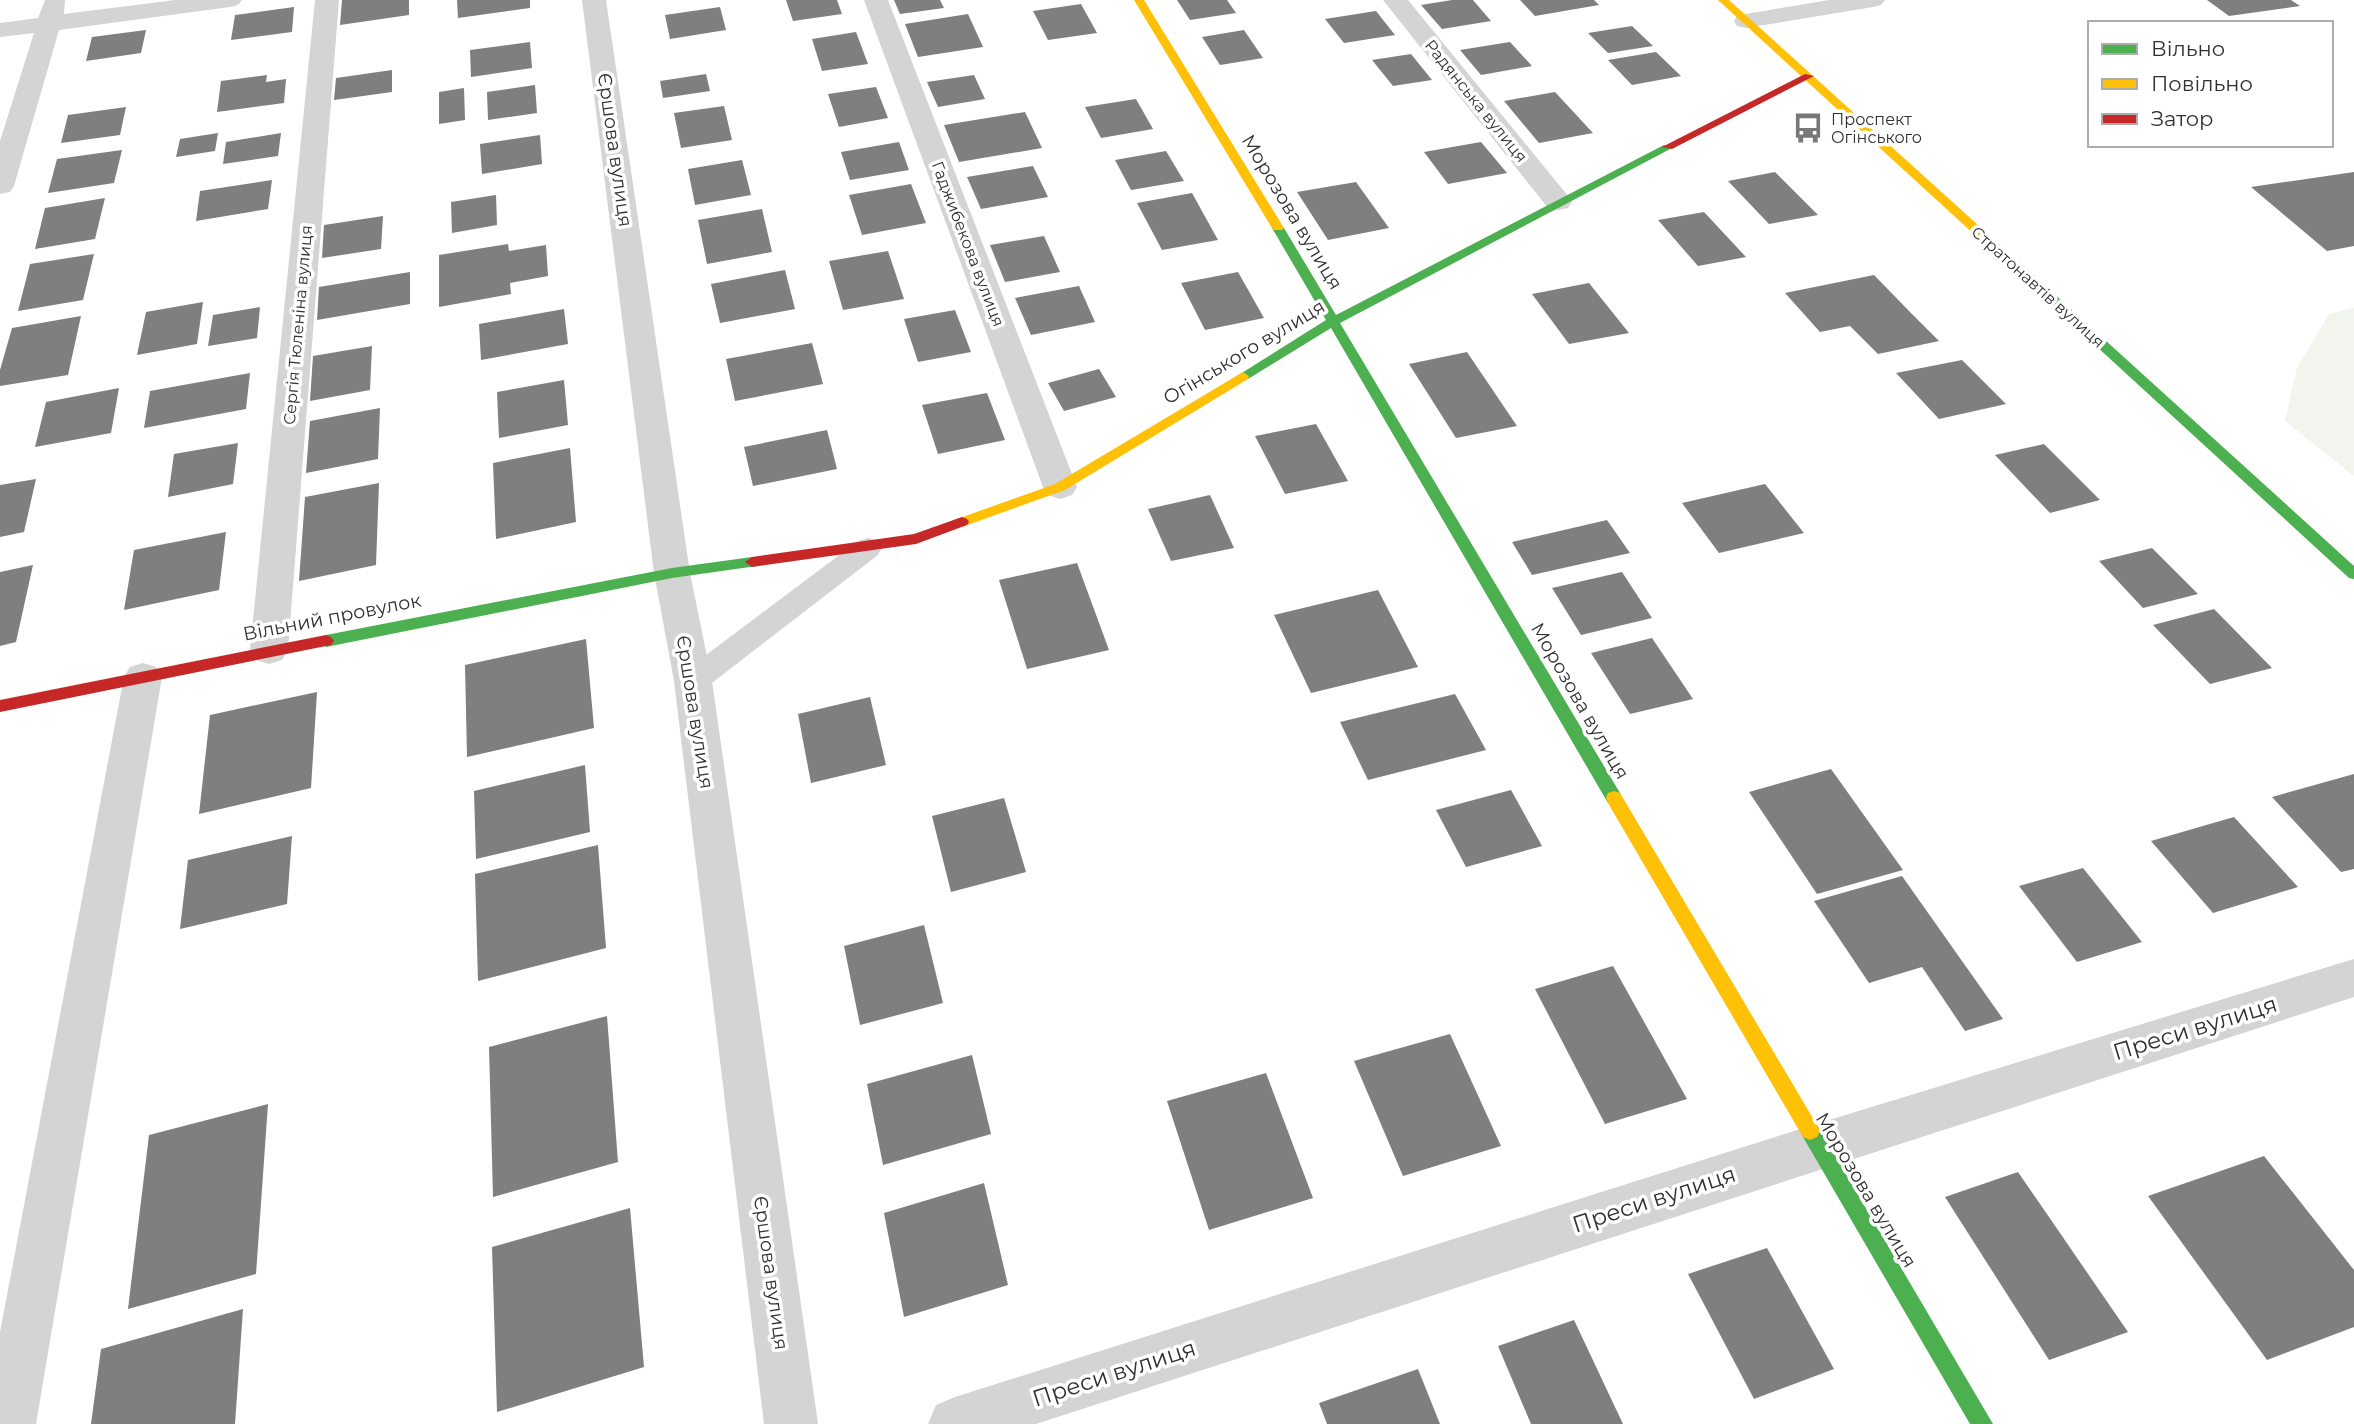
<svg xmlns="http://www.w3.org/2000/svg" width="2354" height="1424" viewBox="0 0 2354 1424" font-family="Montserrat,sans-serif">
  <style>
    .green { fill: #f1f5ed }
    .building { fill: #7f7f7f }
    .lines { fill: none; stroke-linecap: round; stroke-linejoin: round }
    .lane { fill: #d4d4d4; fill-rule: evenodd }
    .street { fill: #d4d4d4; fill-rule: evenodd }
    .fast { fill: #4caf50; fill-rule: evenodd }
    .slow { fill: #ffc107; fill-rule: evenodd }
    .jam { fill: #c62828; fill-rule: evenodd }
    .labels { text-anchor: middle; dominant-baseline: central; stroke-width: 7; stroke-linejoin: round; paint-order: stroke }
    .far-street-label { font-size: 16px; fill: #303030; stroke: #fff }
    .far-poi-label { font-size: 16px; fill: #303030; stroke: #fff; text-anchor: start }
    .street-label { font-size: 19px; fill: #303030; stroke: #fff }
    .near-street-label { font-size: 23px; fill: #303030; stroke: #fff }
  </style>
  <rect width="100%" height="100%" fill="#fff"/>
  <polygon class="green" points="2354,308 2354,476 2285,421 2297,368 2329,314"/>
  <g class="building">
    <polygon points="342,0 409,0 409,15 340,25"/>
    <polygon points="457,0 530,0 530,8 458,18"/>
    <polygon points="786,0 837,0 842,14 793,21"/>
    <polygon points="894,0 940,0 944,8 900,14"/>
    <polygon points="1177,0 1227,0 1236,13 1190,20"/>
    <polygon points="1452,0 1473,0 1491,21 1442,29 1421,5"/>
    <polygon points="1520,0 1594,0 1599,5 1535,16"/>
    <polygon points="2207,0 2291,0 2300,6 2229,16"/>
    <polygon points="1081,4 1097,33 1048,40 1033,11"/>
    <polygon points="294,7 292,32 231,40 235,15"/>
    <polygon points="720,7 726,30 670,39 665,15"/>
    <polygon points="1376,11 1395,35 1344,43 1325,19"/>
    <polygon points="968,14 983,47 918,57 905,24"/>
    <polygon points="1632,26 1653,46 1608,53 1588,33"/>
    <polygon points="146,30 141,53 86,61 92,37"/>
    <polygon points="1244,30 1263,58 1220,65 1202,37"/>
    <polygon points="856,32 868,64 822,71 812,39"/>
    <polygon points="530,42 532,68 471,77 470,50"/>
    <polygon points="1510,42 1532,66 1481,75 1460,50"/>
    <polygon points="1656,52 1681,76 1632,85 1608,60"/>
    <polygon points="1411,54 1432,80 1393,86 1372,60"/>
    <polygon points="392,70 392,92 334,100 336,78"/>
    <polygon points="706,74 710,91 663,98 660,81"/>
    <polygon points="267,75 266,82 286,79 284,103 217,112 221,81"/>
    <polygon points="974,75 985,99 938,107 927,82"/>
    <polygon points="535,85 537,113 488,120 487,92"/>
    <polygon points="876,87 888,118 839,127 828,94"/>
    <polygon points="464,88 465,120 439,124 439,92"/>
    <polygon points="1555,92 1593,133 1539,143 1504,101"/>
    <polygon points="1136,99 1153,129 1101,138 1085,107"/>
    <polygon points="724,106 732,140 681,148 674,113"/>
    <polygon points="126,107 120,135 61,143 68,115"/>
    <polygon points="1025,112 1042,148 959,162 944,125"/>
    <polygon points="218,133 215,151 176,157 180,139"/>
    <polygon points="281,133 278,156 223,164 226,142"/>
    <polygon points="540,135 542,164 482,174 480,144"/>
    <polygon points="899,142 909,170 850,180 841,152"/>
    <polygon points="1481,142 1507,173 1448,184 1424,152"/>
    <polygon points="122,150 114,183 48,193 57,159"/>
    <polygon points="1166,151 1184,181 1131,190 1115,160"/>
    <polygon points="742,160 751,195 695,205 688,169"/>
    <polygon points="1033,166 1048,197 981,209 967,177"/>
    <polygon points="1775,172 1818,215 1769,224 1728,181"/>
    <polygon points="2354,172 2354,246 2327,251 2251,187"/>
    <polygon points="272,180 268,209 196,221 200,191"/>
    <polygon points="1356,182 1389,228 1328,240 1297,192"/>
    <polygon points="911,184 926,223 862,235 849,195"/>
    <polygon points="1192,193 1218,240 1162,250 1137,203"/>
    <polygon points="496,195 497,225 452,233 451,202"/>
    <polygon points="105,198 95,239 35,249 45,208"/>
    <polygon points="762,209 772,252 707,264 698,220"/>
    <polygon points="1704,212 1746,257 1698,266 1658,220"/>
    <polygon points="383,216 381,249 322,258 324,225"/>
    <polygon points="1044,236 1060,272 1005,282 990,245"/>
    <polygon points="508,244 509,251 546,245 548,276 510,283 511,294 439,307 439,255"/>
    <polygon points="888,251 904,299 843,310 829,261"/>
    <polygon points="94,254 83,300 18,311 30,264"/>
    <polygon points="785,270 795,309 720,323 711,284"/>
    <polygon points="410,272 410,304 317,320 319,287"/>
    <polygon points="1238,272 1264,318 1205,330 1181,283"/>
    <polygon points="1874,275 1911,313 1939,341 1878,354 1850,326 1820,332 1785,293"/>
    <polygon points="1589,283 1629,333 1569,344 1532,294"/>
    <polygon points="1079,286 1095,322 1031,335 1015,298"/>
    <polygon points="203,302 197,344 137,355 146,312"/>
    <polygon points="260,307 257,338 208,346 213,315"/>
    <polygon points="564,309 568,344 481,360 479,324"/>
    <polygon points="955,310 971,352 918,362 904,319"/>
    <polygon points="81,316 68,375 0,386 0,370 12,328"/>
    <polygon points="812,343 823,384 735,401 726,359"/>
    <polygon points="372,346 370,390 310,401 313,356"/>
    <polygon points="1467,352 1517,426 1456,438 1409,364"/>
    <polygon points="1962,360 2006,404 1939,419 1896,373"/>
    <polygon points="1099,369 1116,397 1064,411 1048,383"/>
    <polygon points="250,373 246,409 144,428 150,391"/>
    <polygon points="564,380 568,425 499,438 497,392"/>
    <polygon points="119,388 111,433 35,447 46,402"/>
    <polygon points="987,393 1005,440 938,454 922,405"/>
    <polygon points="380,408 378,459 306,473 310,421"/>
    <polygon points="1316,424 1348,481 1285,494 1255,436"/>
    <polygon points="827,430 837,469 753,486 744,447"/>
    <polygon points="238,443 233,484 168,497 174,454"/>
    <polygon points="2044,444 2100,500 2050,513 1995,455"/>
    <polygon points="570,448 576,522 496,539 493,463"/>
    <polygon points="36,479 24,532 0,537 0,485"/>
    <polygon points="379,483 376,565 299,581 305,497"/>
    <polygon points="1765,484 1804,533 1719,553 1682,503"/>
    <polygon points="1210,495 1234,548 1171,561 1148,509"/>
    <polygon points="1607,520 1630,553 1532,575 1512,542"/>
    <polygon points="226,532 219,590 124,610 134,550"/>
    <polygon points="2152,548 2198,594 2143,608 2099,561"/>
    <polygon points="1077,563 1109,650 1027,669 999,580"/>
    <polygon points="33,565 16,642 0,646 0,572"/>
    <polygon points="1622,572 1652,618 1581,635 1552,588"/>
    <polygon points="1378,590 1418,667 1311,693 1274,615"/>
    <polygon points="2214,609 2272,668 2210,684 2153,625"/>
    <polygon points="1652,638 1693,699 1630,714 1591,653"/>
    <polygon points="586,639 594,728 467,757 465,665"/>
    <polygon points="317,692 311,788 199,814 210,715"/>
    <polygon points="1455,694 1486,750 1368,780 1340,722"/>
    <polygon points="870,697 886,765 811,783 798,714"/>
    <polygon points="585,765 590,832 476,859 474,791"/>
    <polygon points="1831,769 1903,870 1817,894 1749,792"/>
    <polygon points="2354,774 2354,869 2341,872 2272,797"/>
    <polygon points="1511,790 1542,846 1466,867 1436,810"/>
    <polygon points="1004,798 1026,872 951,892 932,816"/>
    <polygon points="2234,817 2298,887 2213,913 2151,841"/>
    <polygon points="292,836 287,904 180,929 188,860"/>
    <polygon points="598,845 606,948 478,981 475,874"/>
    <polygon points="2083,868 2142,942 2077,962 2019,886"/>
    <polygon points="1902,876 2003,1019 1965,1031 1922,967 1869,983 1814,901"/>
    <polygon points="924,925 943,1003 860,1025 844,946"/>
    <polygon points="1613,966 1687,1099 1605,1124 1535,989"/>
    <polygon points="607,1016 618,1162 493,1197 489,1047"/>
    <polygon points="1450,1034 1501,1146 1403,1176 1354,1061"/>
    <polygon points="972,1055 991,1134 883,1165 867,1084"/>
    <polygon points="1266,1073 1313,1198 1209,1230 1167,1101"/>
    <polygon points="268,1104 256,1274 128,1309 149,1135"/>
    <polygon points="2264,1156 2354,1270 2354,1327 2267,1360 2148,1196"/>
    <polygon points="2018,1172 2128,1332 2049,1360 1945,1197"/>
    <polygon points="984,1183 1008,1285 904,1317 884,1213"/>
    <polygon points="630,1208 644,1367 497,1412 492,1247"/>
    <polygon points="1767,1248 1834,1369 1754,1399 1688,1274"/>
    <polygon points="243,1309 235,1424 91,1424 101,1349"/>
    <polygon points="1574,1320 1623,1424 1531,1424 1498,1346"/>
    <polygon points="1418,1369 1440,1424 1327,1424 1319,1403"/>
  </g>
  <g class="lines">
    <polygon class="lane" points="868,538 878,541 882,548 878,555 704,689 693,693 682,689 678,681 682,673 858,541"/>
    <g class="street">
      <polygon points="45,0 65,0 64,14 175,0 242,0 238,5 230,7 59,30 14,186 10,192 0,194 0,141 34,33 0,37 0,23 38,18"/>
      <polygon points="315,0 339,0 288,650 282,660 269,664 256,660 250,650"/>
      <polygon points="582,0 606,0 690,573 712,681 818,1424 764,1424 674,681 654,573"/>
      <polygon points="864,0 888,0 1077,487 1072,495 1060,499 1048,495 1043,487"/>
      <polygon points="1383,0 1408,0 1568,196 1572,202 1568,208 1558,210 1548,208"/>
      <polygon points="1829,0 1885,0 1881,5 1873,7 1746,28 1737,26 1734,21 1737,16 1746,14"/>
      <polygon points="143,663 156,667 162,677 36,1424 0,1424 0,1332 124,677 130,667"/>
      <polygon points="2354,959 2354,997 1036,1424 928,1424 936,1405 955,1397 1816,1124"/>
    </g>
    <g class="fast">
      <polygon points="1664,145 1674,147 1340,323 1620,793 1622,798 1620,803 1608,803 1331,328 1248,379 1238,379 1237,376 1326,320 1272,228 1274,226 1282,226 1284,228 1336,315"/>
      <polygon points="2015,261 2019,262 2354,566 2354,579 2349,578 2011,268 2009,265"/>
      <polygon points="752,557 759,562 757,566 672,578 326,647 318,641 326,635 672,568"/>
      <polygon points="1810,1122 1817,1125 1993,1424 1970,1424 1803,1137 1800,1131 1803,1125"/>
    </g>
    <g class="slow">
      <polygon points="1134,0 1144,0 1284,228 1282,230 1274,230 1272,228"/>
      <polygon points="1718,0 1729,0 2019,262 2019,268 2011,268"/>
      <polygon points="1243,372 1249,376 1248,379 1065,490 962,527 955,522 957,519 1055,484"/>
      <polygon points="1614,791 1620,793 1817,1125 1820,1131 1817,1137 1810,1140 1803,1137 1608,803 1606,798 1608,793"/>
    </g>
    <g class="jam">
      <polygon points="1805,74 1814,76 1672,149 1662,147"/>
      <polygon points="962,517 967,519 969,522 967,525 916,544 752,567 745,562 752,557 914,534"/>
      <polygon points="326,635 331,637 334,641 331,645 0,712 0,700"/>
    </g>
  </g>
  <defs>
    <g id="bus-bare" transform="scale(2.415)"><path d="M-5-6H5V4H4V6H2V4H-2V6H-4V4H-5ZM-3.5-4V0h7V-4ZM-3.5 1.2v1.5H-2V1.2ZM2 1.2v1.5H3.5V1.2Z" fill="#787878" stroke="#fff" stroke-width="2.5" paint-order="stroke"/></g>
  </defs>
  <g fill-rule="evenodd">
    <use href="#bus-bare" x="1808" y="128"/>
  </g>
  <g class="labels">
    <g class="far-street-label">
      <text transform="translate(1476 101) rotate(51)">Радянська вулиця</text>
      <text transform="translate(968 244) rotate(69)">Гаджибекова вулиця</text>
      <text transform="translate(2038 287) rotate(42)">Стратонавтів вулиця</text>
      <text transform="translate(298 325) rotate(-85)">Сергія Тюленіна вулиця</text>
    </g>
    <g class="far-poi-label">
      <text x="1831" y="119">Проспект<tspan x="1831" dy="18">Огінського</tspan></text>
    </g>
    <g class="street-label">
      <text transform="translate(615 150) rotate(82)">Єршова вулиця</text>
      <text transform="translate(1292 212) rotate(59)">Морозова вулиця</text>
      <text transform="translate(1244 352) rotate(-31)">Огінського вулиця</text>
      <text transform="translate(332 617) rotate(-11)">Вільний провулок</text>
      <text transform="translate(1580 701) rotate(60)">Морозова вулиця</text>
      <text transform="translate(695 712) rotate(81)">Єршова вулиця</text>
      <text transform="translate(1866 1190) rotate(59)">Морозова вулиця</text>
      <text transform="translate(771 1273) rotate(82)">Єршова вулиця</text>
    </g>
    <g class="near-street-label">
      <text transform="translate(2195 1028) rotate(-17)">Преси вулиця</text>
      <text transform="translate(1654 1199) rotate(-18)">Преси вулиця</text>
      <text transform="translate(1114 1373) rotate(-18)">Преси вулиця</text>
    </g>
  </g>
  <rect x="2088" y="21" width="245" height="126" fill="#ffffff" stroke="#acacac" stroke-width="2"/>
  <rect x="2102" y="44" width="35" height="10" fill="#4caf50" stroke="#acacac" stroke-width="2"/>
  <text x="2151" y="56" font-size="21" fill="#303030">Вільно</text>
  <rect x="2102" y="79" width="35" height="10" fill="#ffc107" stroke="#acacac" stroke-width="2"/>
  <text x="2151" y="91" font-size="21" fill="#303030">Повільно</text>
  <rect x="2102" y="114" width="35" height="10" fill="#c62828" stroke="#acacac" stroke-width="2"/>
  <text x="2151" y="126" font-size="21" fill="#303030">Затор</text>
</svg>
